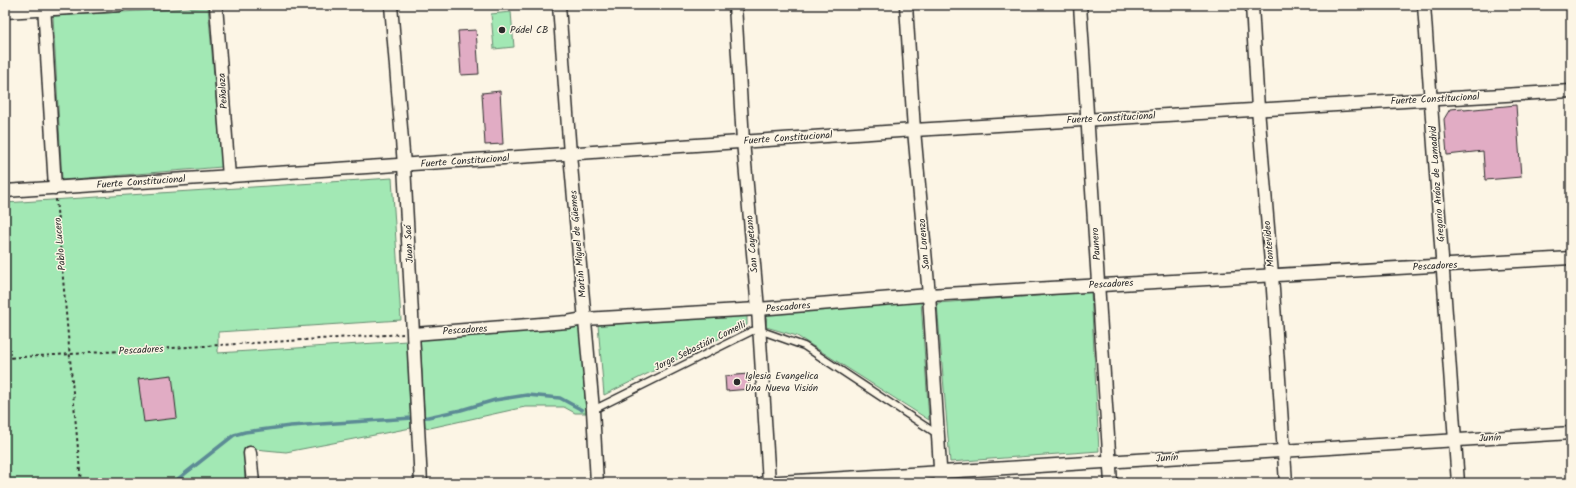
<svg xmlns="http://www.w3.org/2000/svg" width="1576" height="488" viewBox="0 0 1576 488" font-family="Kalam,sans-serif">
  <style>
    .green { fill: #a2e8b4; stroke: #668a70 }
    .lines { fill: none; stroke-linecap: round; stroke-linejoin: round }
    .stream { stroke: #5c8b95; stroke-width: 3.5 }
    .building { fill: #e1acc4; stroke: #2b2b2b }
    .service-casing { stroke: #2b2b2b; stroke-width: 9 }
    .minor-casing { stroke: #2b2b2b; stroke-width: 15 }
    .path { stroke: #2b2b2b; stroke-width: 2; stroke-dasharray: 3 3; stroke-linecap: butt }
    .service { stroke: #fcf5e5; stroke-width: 6 }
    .minor { stroke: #fcf5e5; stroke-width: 12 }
    .poi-dot { fill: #2b2b2b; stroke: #fcf5e5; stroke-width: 1.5 }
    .labels { text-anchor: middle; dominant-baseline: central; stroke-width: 3; stroke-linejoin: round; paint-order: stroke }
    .poi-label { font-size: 10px; fill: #2b2b2b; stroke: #fcf5e5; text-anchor: start }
    .street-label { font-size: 10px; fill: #2b2b2b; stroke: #fcf5e5 }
  </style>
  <rect width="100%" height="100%" fill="#fcf5e5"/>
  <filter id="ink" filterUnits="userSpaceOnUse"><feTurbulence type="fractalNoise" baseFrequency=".025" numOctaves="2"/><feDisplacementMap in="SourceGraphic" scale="8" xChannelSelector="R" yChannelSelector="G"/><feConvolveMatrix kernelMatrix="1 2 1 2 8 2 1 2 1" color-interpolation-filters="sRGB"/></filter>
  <g filter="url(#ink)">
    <g class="green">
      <polygon points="208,7 222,167 62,180 53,16"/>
      <polygon points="511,12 514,47 494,49 491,14"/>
      <polygon points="392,178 401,320 218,332 218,353 407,341 411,428 286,452 244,448 245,483 5,483 5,203"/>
      <polygon points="1091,292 1099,451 950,462 937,303"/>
      <polygon points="921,302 929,420 797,336 766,327 767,314"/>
      <polygon points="747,315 747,325 604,395 598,325"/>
      <polygon points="580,326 586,413 575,413 564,407 525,407 430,428 425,427 420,337"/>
    </g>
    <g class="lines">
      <polyline class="stream" points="173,483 234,435 245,432 290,426 428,417 461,410 495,400 527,395 560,398 582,410"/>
    </g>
    <g class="building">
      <polygon points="476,30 479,74 461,75 458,31"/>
      <polygon points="500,91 503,144 485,145 482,93"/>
      <polygon points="1516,105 1521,177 1485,180 1483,151 1447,155 1444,119 1450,109 1463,108 1464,110"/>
      <polygon points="748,374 750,389 726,391 725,376"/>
      <polygon points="172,375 177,418 144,422 138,379"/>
    </g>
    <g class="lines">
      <g class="service-casing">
        <polyline id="service" points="593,410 752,331 759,330 804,346 937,434"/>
      </g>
      <g class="minor-casing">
        <g id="minor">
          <polyline points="44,5 55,188"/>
          <polyline points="216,5 229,177"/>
          <polyline points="391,5 404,165 421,483"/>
          <polyline points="559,5 570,154 593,410 597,483"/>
          <polyline points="735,5 743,141 758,309 769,483"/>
          <polyline points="906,5 914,130 929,295 941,483"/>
          <polyline points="1080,5 1111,483"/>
          <polyline points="1252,5 1258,109 1272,275 1286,483"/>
          <polyline points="1424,5 1458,483"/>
          <polyline points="5,12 120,5"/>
          <polyline points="5,191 549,155 914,130 1571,91"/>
          <polyline points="414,334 567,322 584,319 758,309 929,295 1571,258"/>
          <polyline points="250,453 253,483"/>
          <polyline points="763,483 1571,433"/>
        </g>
      </g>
      <g class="path">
        <polyline points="56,199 81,483"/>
        <polyline points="5,358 403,334"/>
      </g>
      <use href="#service" class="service"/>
      <use href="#minor" class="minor"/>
    </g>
  </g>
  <g class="poi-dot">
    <circle cx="502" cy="30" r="4"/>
    <circle cx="737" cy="382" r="4"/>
  </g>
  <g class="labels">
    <g class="poi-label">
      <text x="510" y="30">Pádel CB</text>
      <text x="745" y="376">Iglesia Evangelica<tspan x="745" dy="12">Una Nueva Visión</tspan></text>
    </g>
    <g class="street-label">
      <text transform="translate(223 91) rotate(-94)">Peñaloza</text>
      <text transform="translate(1435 99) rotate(-3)">Fuerte Constitucional</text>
      <text transform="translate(1111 118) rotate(-3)">Fuerte Constitucional</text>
      <text transform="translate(788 138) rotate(-4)">Fuerte Constitucional</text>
      <text transform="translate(465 161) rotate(-4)">Fuerte Constitucional</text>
      <text transform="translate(141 182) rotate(-4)">Fuerte Constitucional</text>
      <text transform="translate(1437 184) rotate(-94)">Gregorio Aráoz de Lamadrid</text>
      <text transform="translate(60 244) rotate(-95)">Pablo Lucero</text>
      <text transform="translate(409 244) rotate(-93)">Juan Saá</text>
      <text transform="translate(578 244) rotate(-95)">Martín Miguel de Güemes</text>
      <text transform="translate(752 244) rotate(-95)">San Cayetano</text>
      <text transform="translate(924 244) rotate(-95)">San Lorenzo</text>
      <text transform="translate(1096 244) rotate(-94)">Paunero</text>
      <text transform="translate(1269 244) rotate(-95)">Montevideo</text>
      <text transform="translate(1435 266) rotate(-3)">Pescadores</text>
      <text transform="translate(1111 284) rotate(-3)">Pescadores</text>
      <text transform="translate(788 307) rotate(-5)">Pescadores</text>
      <text transform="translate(465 330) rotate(-4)">Pescadores</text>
      <text transform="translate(700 346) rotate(-26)">Jorge Sebastián Comelli</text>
      <text transform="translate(141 350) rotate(-3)">Pescadores</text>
      <text transform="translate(1490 438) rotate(-3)">Junín</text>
      <text transform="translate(1167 458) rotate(-4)">Junín</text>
    </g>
  </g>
  <rect width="1576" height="488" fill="none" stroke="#fcf5e5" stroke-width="20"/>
  <rect x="10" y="10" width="1556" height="468" fill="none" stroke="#2b2b2b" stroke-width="1.5" filter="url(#ink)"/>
</svg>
